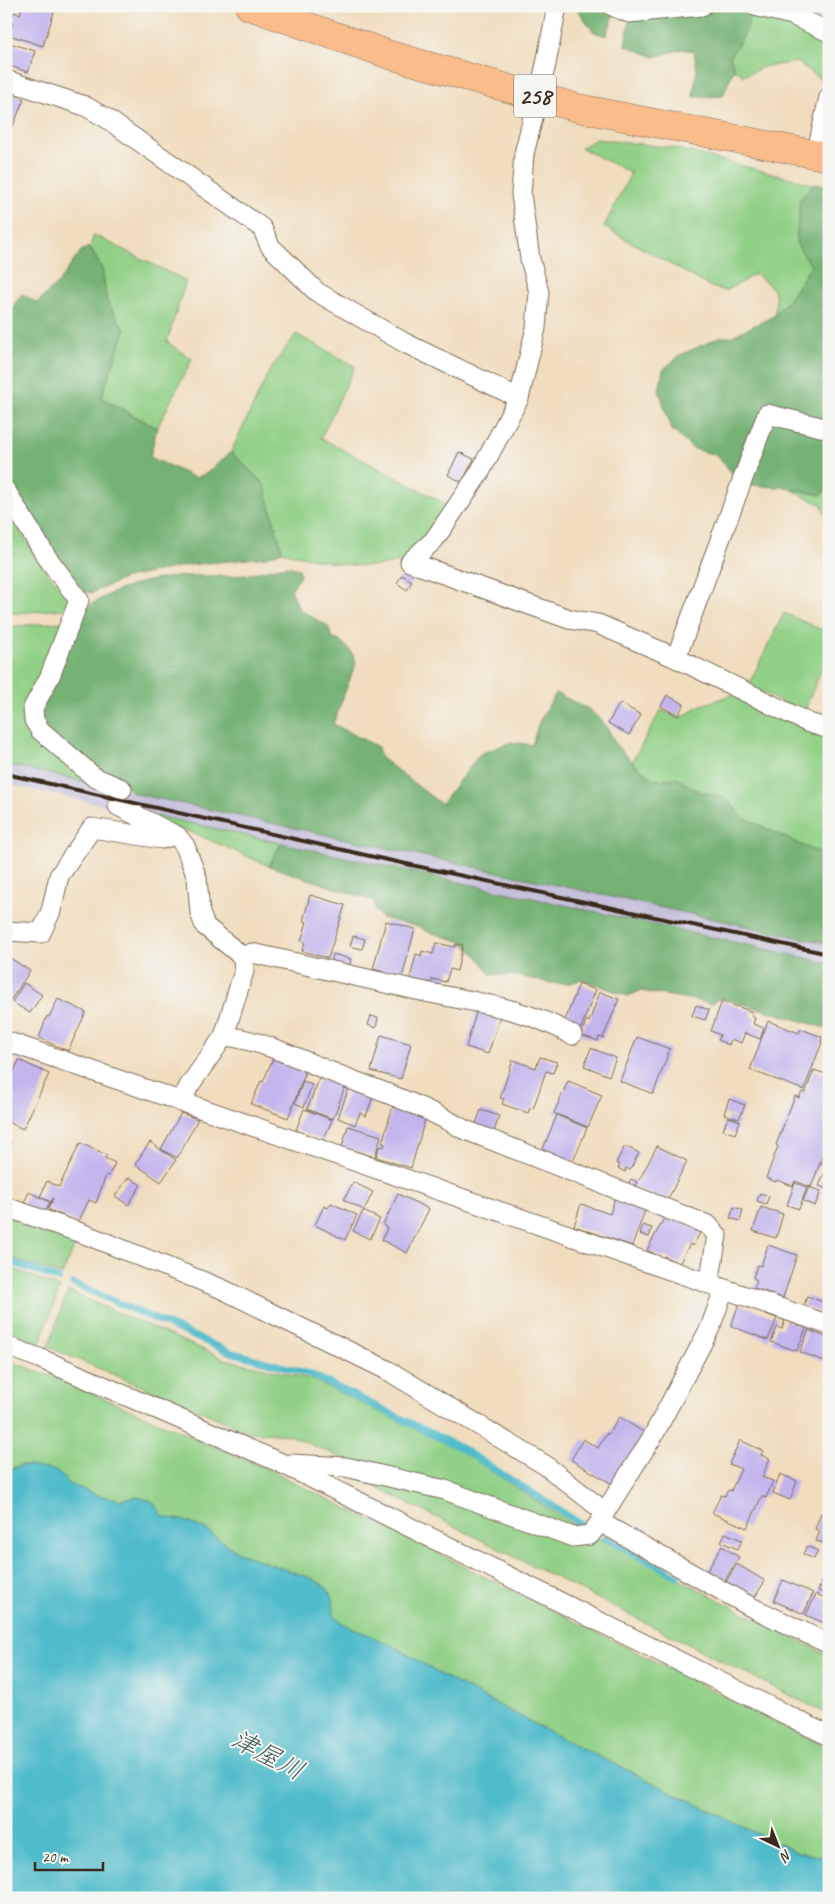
<svg xmlns="http://www.w3.org/2000/svg" width="835" height="1904" viewBox="0 0 835 1904" font-family="Caveat,'Klee One',sans-serif">
  <style>
    .industrial { fill: #c6c0da }
    .green { fill: #91d086; stroke: #667d52 }
    .forest { fill: #74b273; stroke: #586e48 }
    .water { fill: #50bbcb; stroke: #467274 }
    .lines { fill: none; stroke-linecap: round; stroke-linejoin: round }
    .stream { stroke: #50bbcb; stroke-width: 7 }
    .building { fill: #c3b4ed }
    .minor-casing { stroke: #7a6956; stroke-width: 21 }
    .trunk-casing { stroke: #7a6956; stroke-width: 29 }
    .minor { stroke: #fff; stroke-width: 19 }
    .trunk { stroke: #f9bc8a; stroke-width: 28 }
    .rail { stroke: #3b2a1e; stroke-width: 4 }
    .minor-bridge-casing { stroke: #7a6956; stroke-width: 21; stroke-linecap: butt }
    .minor-bridge { stroke: #fff; stroke-width: 19 }
    .labels { text-anchor: middle; dominant-baseline: central; stroke-width: 4; stroke-linejoin: round; paint-order: stroke }
    .shield { fill: #f6f6f2; stroke: #73675e; stroke-width: 1 }
    .shield-label { font-size: 24px; font-weight: bold; fill: #3b2a1e }
    .water-label { font-size: 26px; font-style: italic; fill: #425d5b; stroke: #f6f6f2 }
  </style>
  <rect width="100%" height="100%" fill="#f6f6f2"/>
  <filter id="ink" filterUnits="userSpaceOnUse"><feTurbulence type="fractalNoise" baseFrequency=".02" numOctaves="2"/><feDisplacementMap in="SourceGraphic" scale="10" xChannelSelector="R" yChannelSelector="G"/><feConvolveMatrix kernelMatrix="1 2 1 2 8 2 1 2 1" color-interpolation-filters="sRGB"/></filter>
  <filter id="wash" filterUnits="userSpaceOnUse"><feTurbulence type="fractalNoise" baseFrequency=".0096" numOctaves="4" result="noise"/><feDisplacementMap in="SourceGraphic" scale="20" xChannelSelector="R" yChannelSelector="G"/><feGaussianBlur stdDeviation="1.12" result="paint"/><feColorMatrix in="noise" values="0 0 0 0 0 0 0 0 0 0 0 0 0 0 0 0 0 1.4 0 .05"/><feComposite in="paint" operator="in"/></filter>
  <g filter="url(#wash)">
    <rect width="100%" height="100%" fill="#f0ddbe"/>
    <polygon class="industrial" points="6,764 829,944 829,963 6,784"/>
    <g class="green">
      <polygon points="748,11 774,16 825,36 829,41 829,45 823,81 797,62 763,67 744,76 734,69 730,56 744,35"/>
      <path d="M596,139L674,148L813,184L800,200L811,266L790,298L774,316C779,290 775,289 755,274L726,291L711,287L604,227L631,173L581,148Z"/>
      <polygon points="94,235 186,281 167,342 192,359 157,428 101,398 125,330 107,302 102,269 90,247"/>
      <path d="M296,334L355,366L321,438L450,506C437,524 424,545 405,558C379,576 310,559 282,551L264,484L231,452L270,370Z"/>
      <polygon points="829,484 829,525 822,505 788,488 821,495"/>
      <polygon points="6,509 43,567 70,597 63,609 6,614"/>
      <polygon points="784,613 829,633 829,649 804,713 748,686"/>
      <polygon points="60,622 63,624 99,785 6,764 6,652 9,644 6,641 6,627"/>
      <polygon points="735,694 829,737 829,855 812,850 742,817 726,798 698,791 676,778 655,780 632,762 661,710 681,718 699,706"/>
      <polygon points="157,816 281,843 269,866 196,834 157,822"/>
      <polygon points="6,1214 78,1239 62,1275 6,1256"/>
      <polygon points="6,1266 60,1288 40,1343 6,1331"/>
      <polygon points="68,1291 225,1359 311,1379 459,1450 581,1530 345,1459 289,1435 250,1432 48,1347"/>
      <polygon points="6,1360 57,1378 276,1473 829,1748 829,1858 797,1852 760,1835 567,1741 439,1674 399,1649 342,1623 334,1614 333,1598 313,1579 239,1553 203,1528 181,1520 163,1517 152,1501 136,1497 120,1500 97,1495 69,1484 57,1471 22,1465 11,1469 6,1475"/>
      <polygon points="354,1476 598,1538 829,1656 829,1715"/>
    </g>
    <g class="forest">
      <polygon points="575,6 601,6 614,15 606,36 594,32"/>
      <path d="M714,10L748,11C752,28 739,42 730,56L734,69L723,96L693,97L697,70L694,51L682,49L654,57L625,45L630,19Z"/>
      <polygon points="813,184 829,185 829,484 821,495 788,488 751,485 735,477 718,456 692,448 672,430 659,391 663,370 680,355 720,337 730,337 774,316 790,298 811,266 796,243 800,200"/>
      <polygon points="89,247 102,269 107,302 125,330 101,398 157,428 150,457 195,478 207,473 231,452 264,484 282,551 267,557 188,565 126,578 91,593 82,590 59,560 6,476 6,316 22,294 37,303 59,282 81,251"/>
      <path d="M288,566L299,569L300,576L291,590L300,610L328,626L331,636C344,644 352,648 356,663L333,724L378,747L380,757L441,804L480,754L511,742L532,745L539,722L556,693L590,710L605,724L617,746L638,768L655,780L676,778L698,791L726,798L742,817L812,850L829,855V944L133,793L126,787L97,773L44,730L39,710L81,611C111,589 151,577 189,576C204,575 220,577 235,576C252,575 270,568 288,566Z"/>
      <path d="M281,843L829,963V1029L726,999H719L711,1004L696,1000L640,991L628,996L581,979C562,990 538,979 518,976C509,975 499,975 490,974L480,959L462,942L426,931L420,927L382,918L376,911L374,901L269,866Z"/>
    </g>
    <polygon class="water" points="22,1465 57,1471 69,1484 97,1495 120,1500 136,1497 152,1501 164,1517 181,1520 203,1528 239,1553 313,1579 326,1587 333,1598 334,1614 342,1623 399,1649 439,1674 567,1741 760,1835 797,1852 829,1858 829,1898 6,1898 6,1475 11,1469"/>
    <g class="lines">
      <g class="stream">
        <polyline points="799,6 816,14"/>
        <polyline points="6,1260 58,1279"/>
        <polyline points="74,1284 230,1352 310,1374 461,1448 581,1524"/>
        <polyline points="605,1538 677,1576"/>
      </g>
    </g>
    <g id="blocks">
      <g class="building">
        <polygon points="22,6 56,6 43,46 9,35 13,23 10,22 14,12 20,14"/>
        <polygon points="9,43 35,51 28,72 6,65 6,52"/>
        <polygon points="6,91 24,99 13,126 9,124 6,129"/>
        <polygon points="459,452 474,459 462,482 448,475"/>
        <polygon points="402,575 412,581 407,590 397,583"/>
        <polygon points="667,695 684,704 678,716 661,706"/>
        <polygon points="620,703 641,715 629,735 608,723"/>
        <polygon points="310,895 345,905 328,958 302,951 305,942 301,941 307,922 303,921"/>
        <polygon points="386,921 415,929 401,981 384,977 385,972 373,969"/>
        <polygon points="353,936 365,939 362,949 350,946"/>
        <polygon points="436,943 455,947 456,944 463,945 457,971 450,969 446,982 432,979 430,988 409,983 416,954 421,956 422,951 433,954"/>
        <polygon points="333,954 351,959 349,968 331,964"/>
        <polygon points="7,956 30,971 6,1007 6,958"/>
        <polygon points="24,983 42,995 30,1013 12,1002"/>
        <polygon points="579,984 596,990 580,1030 564,1023"/>
        <polygon points="600,992 619,999 603,1038 599,1037 598,1041 581,1035 586,1020 589,1022"/>
        <polygon points="58,999 86,1012 68,1051 39,1038 47,1016 49,1017"/>
        <polygon points="722,1001 753,1012 751,1016 755,1018 753,1024 764,1028 760,1039 745,1033 741,1043 731,1039 729,1045 718,1040 720,1035 711,1031"/>
        <polygon points="696,1005 709,1010 705,1020 692,1016"/>
        <polygon points="478,1006 501,1013 488,1054 466,1047"/>
        <polygon points="371,1016 378,1018 376,1028 368,1025"/>
        <polygon points="768,1021 799,1033 801,1029 822,1037 821,1041 822,1042 804,1090 750,1070"/>
        <polygon points="381,1035 411,1044 401,1079 371,1071"/>
        <polygon points="637,1037 670,1049 653,1094 620,1081"/>
        <polygon points="591,1048 616,1058 609,1076 584,1066"/>
        <polygon points="274,1056 305,1068 303,1073 305,1074 288,1118 251,1104 261,1081 263,1082"/>
        <polygon points="540,1057 557,1062 553,1073 546,1071 533,1109 530,1108 528,1113 502,1104 504,1099 500,1098 513,1060 536,1068"/>
        <polygon points="19,1060 49,1074 23,1129 6,1121 6,1087"/>
        <polygon points="814,1070 829,1075 829,1104 824,1117 826,1118 824,1124 829,1126 829,1139 811,1187 795,1181 793,1186 777,1180 776,1182 766,1178 778,1146 776,1145 795,1096 799,1098 802,1092 805,1093"/>
        <polygon points="320,1077 345,1087 333,1119 307,1109"/>
        <polygon points="303,1081 312,1085 304,1107 295,1103"/>
        <polygon points="568,1081 602,1095 588,1127 554,1113"/>
        <polygon points="350,1085 374,1094 366,1116 360,1113 355,1125 338,1118"/>
        <polygon points="729,1099 745,1105 739,1119 724,1114"/>
        <polygon points="393,1106 426,1116 411,1168 376,1157 379,1146 384,1147 385,1144 382,1143"/>
        <polygon points="304,1109 332,1120 323,1141 296,1130"/>
        <polygon points="481,1110 499,1116 493,1135 474,1129"/>
        <polygon points="181,1113 198,1119 177,1158 161,1149"/>
        <polygon points="557,1115 587,1128 572,1164 542,1151"/>
        <polygon points="728,1117 740,1121 735,1134 723,1130"/>
        <polygon points="348,1126 381,1136 375,1157 342,1147"/>
        <polygon points="6,1140 11,1142 6,1151"/>
        <polygon points="150,1142 176,1160 161,1182 135,1164"/>
        <polygon points="80,1143 107,1155 105,1158 115,1163 109,1176 106,1175 96,1203 89,1200 78,1223 48,1209 51,1203 53,1203 51,1202 53,1198 51,1202 40,1197 47,1181 59,1187"/>
        <polygon points="625,1146 639,1153 630,1170 626,1168 625,1172 618,1168 620,1165 616,1163"/>
        <polygon points="657,1146 687,1161 667,1201 635,1188"/>
        <polygon points="824,1158 829,1161 829,1190 819,1186 827,1167 821,1165"/>
        <polygon points="129,1177 141,1185 128,1205 115,1196"/>
        <polygon points="631,1179 637,1182 632,1191 626,1188"/>
        <polygon points="353,1182 373,1192 364,1210 344,1200"/>
        <polygon points="795,1183 807,1187 799,1209 787,1205"/>
        <polygon points="809,1187 821,1191 815,1206 803,1201"/>
        <polygon points="29,1192 50,1202 44,1215 23,1205"/>
        <polygon points="760,1193 769,1196 766,1204 757,1201"/>
        <polygon points="398,1194 429,1209 407,1253 382,1240 387,1228 383,1225"/>
        <polygon points="615,1197 646,1208 632,1246 574,1226 581,1204 610,1214"/>
        <polygon points="331,1203 357,1215 345,1240 315,1225 324,1206 328,1208"/>
        <polygon points="734,1207 743,1210 740,1221 730,1218"/>
        <polygon points="761,1207 783,1214 776,1238 753,1231"/>
        <polygon points="363,1211 380,1219 370,1239 353,1231"/>
        <polygon points="667,1213 701,1231 693,1246 690,1244 679,1264 664,1256 662,1258 647,1250"/>
        <polygon points="643,1225 652,1228 649,1237 640,1234"/>
        <polygon points="768,1245 797,1255 783,1298 754,1288 757,1280 753,1278 757,1265 761,1266"/>
        <polygon points="807,1296 829,1304 827,1314 804,1306"/>
        <polygon points="739,1304 777,1318 768,1340 731,1326"/>
        <polygon points="785,1320 806,1328 797,1351 771,1342 777,1327 782,1329"/>
        <polygon points="808,1330 829,1338 829,1363 800,1352"/>
        <polygon points="619,1417 645,1433 614,1485 571,1460 583,1439 598,1448 607,1433 609,1434"/>
        <polygon points="740,1440 763,1451 761,1455 770,1459 762,1477 773,1481 766,1498 762,1496 747,1528 712,1513 721,1495 725,1496 728,1490 731,1491 741,1469 729,1464"/>
        <polygon points="780,1474 797,1481 790,1500 773,1493"/>
        <polygon points="829,1510 829,1545 816,1541 820,1531 815,1529 821,1513 827,1515"/>
        <polygon points="725,1533 742,1540 738,1549 721,1542"/>
        <polygon points="722,1546 739,1557 724,1582 707,1571"/>
        <polygon points="807,1546 818,1551 814,1559 803,1554"/>
        <polygon points="737,1564 765,1581 753,1600 725,1583"/>
        <polygon points="829,1567 829,1595 818,1591"/>
        <polygon points="783,1580 813,1593 804,1614 774,1601"/>
        <polygon points="816,1594 829,1600 829,1625 806,1615"/>
      </g>
    </g>
  </g>
  <g filter="url(#ink)">
    <use href="#blocks" fill-opacity="0" stroke="#7a6956" stroke-width="1"/>
    <g class="lines">
      <g class="minor-casing">
        <g id="minor">
          <polyline points="612,6 629,13 702,6"/>
          <polyline points="755,6 792,15 829,32"/>
          <polyline points="546,64 557,6"/>
          <polyline points="6,80 85,106 106,118 262,228 270,246 317,292 405,343 519,398"/>
          <polyline points="524,154 521,194 530,259 539,292 536,328 519,398 480,472 434,540 410,562 569,619 598,624 676,658 809,723 829,729"/>
          <polyline points="816,155 829,97"/>
          <polyline points="6,491 46,556 79,600 50,676 33,708 34,720 40,730 94,777 122,789"/>
          <polyline points="676,658 767,414 829,429"/>
          <polyline points="118,806 177,836 185,846 197,878 200,913 205,926 243,957 244,971 224,1036 189,1086 181,1102"/>
          <polyline points="6,931 41,933 51,911 59,876 92,828 162,839 174,835"/>
          <path d="M243,957L252,953C312,966 371,980 430,993C480,1003 527,1009 572,1035"/>
          <path d="M224,1036C257,1039 298,1058 329,1071C374,1089 421,1104 463,1129L708,1225L717,1235L709,1284"/>
          <polyline points="6,1041 829,1325"/>
          <polyline points="6,1207 84,1234 222,1289 387,1370 545,1465 605,1512 600,1522 751,1607 829,1644"/>
          <polyline points="6,1346 39,1358 281,1463 829,1736"/>
          <polyline points="291,1464 346,1467 445,1490 573,1537 590,1535 600,1522"/>
          <polyline points="605,1512 653,1436 710,1328 724,1289"/>
        </g>
      </g>
      <g class="trunk-casing">
        <polyline id="trunk" points="249,6 390,55 578,108 829,157"/>
      </g>
      <use href="#minor" class="minor"/>
      <use href="#trunk" class="trunk"/>
      <polyline class="rail" points="6,774 383,859 829,954"/>
      <g class="minor-bridge-casing">
        <polyline id="minor-bridge" points="524,154 546,64"/>
      </g>
      <use href="#minor-bridge" class="minor-bridge"/>
    </g>
  </g>
  <g class="labels">
    <rect class="shield" x="514" y="74.5" width="42" height="43" rx="4"/>
    <g class="shield-label">
      <text x="535" y="96">258</text>
    </g>
    <g class="water-label">
      <text transform="translate(268 1755) rotate(28)">津屋川</text>
    </g>
  </g>
  <rect width="835" height="1904" fill="none" stroke="#f6f6f2" stroke-width="25"/>
  <g transform="translate(778 1846) rotate(137)" stroke="#f6f6f2" stroke-width="4" paint-order="stroke">
  <path d="M0-4L9 19L0 12L-9 19Z" fill="#3b2a1e"/>
  <text y="-8" font-size="14" font-weight="bold" text-anchor="middle" fill="#3b2a1e">N</text>
  </g>
  <path d="M35 1862v8h68v-8" fill="none" stroke="#3b2a1e" stroke-width="2.5"/>
  <text x="42" y="1862" font-size="15" fill="#3b2a1e" stroke="#f6f6f2" stroke-width="4" paint-order="stroke">20 m</text>
</svg>
